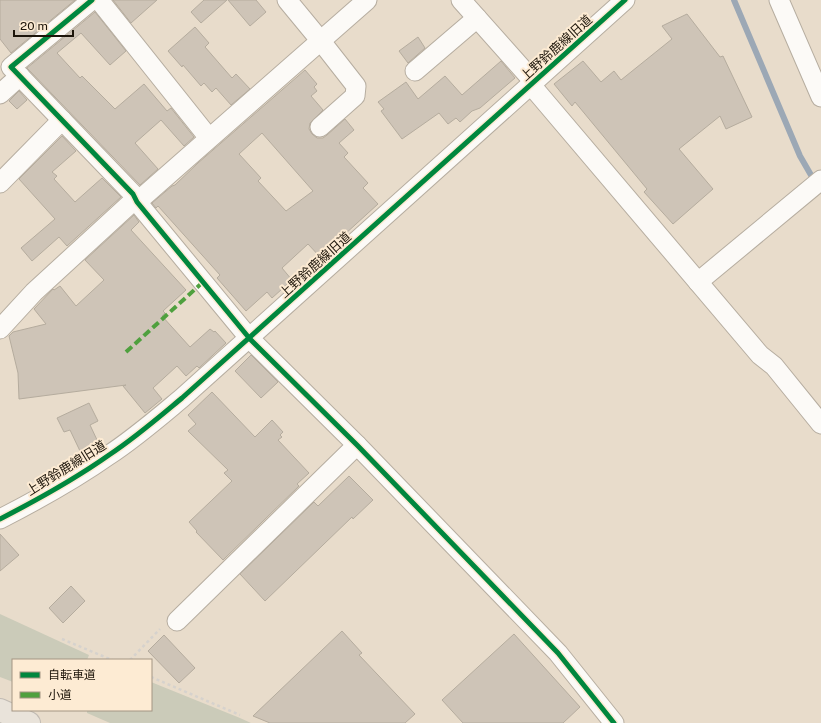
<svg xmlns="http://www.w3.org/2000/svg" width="821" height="723" viewBox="0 0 821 723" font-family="'Public Sans','Noto Sans JP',sans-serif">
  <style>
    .park { fill: #cbcbb9 }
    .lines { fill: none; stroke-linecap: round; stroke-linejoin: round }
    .stream { stroke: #9ca8b5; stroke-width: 6 }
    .building { fill: #cec4b7; stroke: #b5ac9e; fill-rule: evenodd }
    .minor-casing { stroke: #b6ada0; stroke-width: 21 }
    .major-casing { stroke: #c1bbb3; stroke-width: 24 }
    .path { stroke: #d6d2cd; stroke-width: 2.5; stroke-dasharray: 3 3; stroke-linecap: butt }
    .minor { stroke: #fcfaf7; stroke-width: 19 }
    .major { stroke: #e9e3da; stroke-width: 22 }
    .quiet { stroke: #4fa03e; stroke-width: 4; stroke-dasharray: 8 4; stroke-linecap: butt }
    .cycleway-casing { stroke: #fdebd3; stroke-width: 8 }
    .cycleway { stroke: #00873e; stroke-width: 5 }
    .labels { text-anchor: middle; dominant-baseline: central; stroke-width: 4; stroke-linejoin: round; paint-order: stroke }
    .street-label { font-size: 13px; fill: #1d150a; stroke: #fdebd3 }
  </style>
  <rect width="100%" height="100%" fill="#e8dccb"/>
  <g class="park">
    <polygon points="0,614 89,655 87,660 13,660 13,682 0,677"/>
    <polygon points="151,682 240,718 251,723 110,723 87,713 87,710 151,710"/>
  </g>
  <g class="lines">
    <polyline class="stream" points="734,0 800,156 815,182"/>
  </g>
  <g class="building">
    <polygon points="0,0 75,0 11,53 0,39"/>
    <polygon points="113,0 157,0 131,23"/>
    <polygon points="204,0 227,0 201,23 191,12"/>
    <polygon points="228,0 256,0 266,12 250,26"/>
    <polygon points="95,12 126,51 110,65 81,33 57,53 80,78 82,76 115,109 144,84 167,111 171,108 194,137 184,146 161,120 135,143 158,169 140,185 27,68"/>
    <polygon points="687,14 720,57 723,56 752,117 726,129 720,116 679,149 713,189 673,224 644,192 647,189 575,102 572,106 554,84 583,61 601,82 614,71 621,80 672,39 662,26"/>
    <polygon points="195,27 209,43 205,47 232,78 236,74 250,89 231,105 216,88 212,92 204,83 201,86 183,65 182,67 168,51"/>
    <polygon points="418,37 425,48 408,63 399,51"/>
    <polygon points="501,61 515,78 480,108 472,111 460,122 456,118 448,124 439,113 402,139 381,111 384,109 378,102 406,82 418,99 445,76 462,95"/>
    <path d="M305,70L317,84L314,87L317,91L311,96L323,110L310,123L309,129L312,134L317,138H323L327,135L345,119L354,130L339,143L348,153L344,157L368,183L363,188L378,204L333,245L334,246L321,258L308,244L282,268L292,280L272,298L267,292L246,311L217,278L220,275L158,206L156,208L152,203L172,186L175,185L198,163ZM262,133L313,191L286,211L258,181L261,178L239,154Z"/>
    <polygon points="19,91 27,100 17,109 9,101"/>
    <polygon points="62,136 76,151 52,172 57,176 54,179 75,202 102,178 121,197 67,246 59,237 32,261 21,248 55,219 19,179"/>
    <polygon points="134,215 139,222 131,230 186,290 163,311 165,313 162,316 190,347 210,329 214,332 215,331 226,343 199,368 197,366 186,376 177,366 153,388 162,399 145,413 123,386 126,385 19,399 18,373 9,336 13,332 46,324 34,309 53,289 54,290 60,286 76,306 104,280 85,260"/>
    <polygon points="251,355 278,382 261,398 235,371"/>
    <polygon points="212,392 255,437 272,420 283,432 280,435 282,437 278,440 309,473 297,484 299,486 223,560 196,532 197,531 189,522 232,481 224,473 228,470 188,431 196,424 188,415"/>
    <polygon points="89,403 98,421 90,425 98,442 80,451 70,430 64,432 57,418"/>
    <polygon points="349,476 373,500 353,519 352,517 265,601 240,574 314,502 318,506"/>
    <polygon points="0,534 19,555 0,571"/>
    <polygon points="71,586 85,601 63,623 49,608"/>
    <polygon points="342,631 362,653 359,655 415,714 405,723 270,723 253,716"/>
    <polygon points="514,634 580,707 563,723 463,723 442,700"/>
    <polygon points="164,635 195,668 179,683 148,651"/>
  </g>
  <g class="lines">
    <g class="minor-casing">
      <g id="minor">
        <polyline points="92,0 11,67 133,194 137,202 250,339 357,445 558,653 614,723"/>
        <polyline points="99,0 209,138"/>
        <polyline points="287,0 320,40 356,86 355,96 320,127"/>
        <polyline points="461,0 534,82"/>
        <polyline points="779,0 821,97"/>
        <polyline points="415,71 477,18"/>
        <polyline points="531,85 760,355 774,366 821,424"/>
        <polyline points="0,94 20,76"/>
        <polyline points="0,183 62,120"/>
        <polyline points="698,282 821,180"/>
        <polyline points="0,329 34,292 131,203 137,202 367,0"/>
        <path d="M0,519C37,500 75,479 109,455C135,438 158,418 182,398L625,0"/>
        <polyline points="177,621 357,445"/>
      </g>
    </g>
    <g class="major-casing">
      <polyline id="major" points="0,710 29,723"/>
    </g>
    <g class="path">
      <polyline points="62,639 112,660"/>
      <polyline points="130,660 160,629"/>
      <polyline points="151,677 240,715"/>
    </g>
    <use href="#minor" class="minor"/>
    <use href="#major" class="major"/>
    <polyline class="quiet" points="126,352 203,282"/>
    <g class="cycleway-casing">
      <g id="cycleway">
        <polyline points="92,0 11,67 133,194 137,202 250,339 357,445 558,653 614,723"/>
        <path d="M0,519C37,500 75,479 109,455C135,438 158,418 182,398L625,0"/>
      </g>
    </g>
    <use href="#cycleway" class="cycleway"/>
  </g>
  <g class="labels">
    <g class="street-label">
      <text transform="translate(556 48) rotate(-42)">上野鈴鹿線旧道</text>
      <text transform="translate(315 265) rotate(-42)">上野鈴鹿線旧道</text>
      <text transform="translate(66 468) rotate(-32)">上野鈴鹿線旧道</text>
    </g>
  </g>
  <rect x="12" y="659" width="140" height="52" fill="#fdebd3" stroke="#a39583"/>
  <rect x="20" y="672" width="20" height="6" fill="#00873e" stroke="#a39583"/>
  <text x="48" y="679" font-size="12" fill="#1d150a">自転車道</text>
  <rect x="20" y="692" width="20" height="6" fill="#4fa03e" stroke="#a39583"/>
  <text x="48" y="699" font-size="12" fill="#1d150a">小道</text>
  <path d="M14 30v6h59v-6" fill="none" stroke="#1d150a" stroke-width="2"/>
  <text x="20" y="30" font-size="12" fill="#1d150a" stroke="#fdebd3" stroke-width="3" paint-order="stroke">20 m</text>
</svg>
